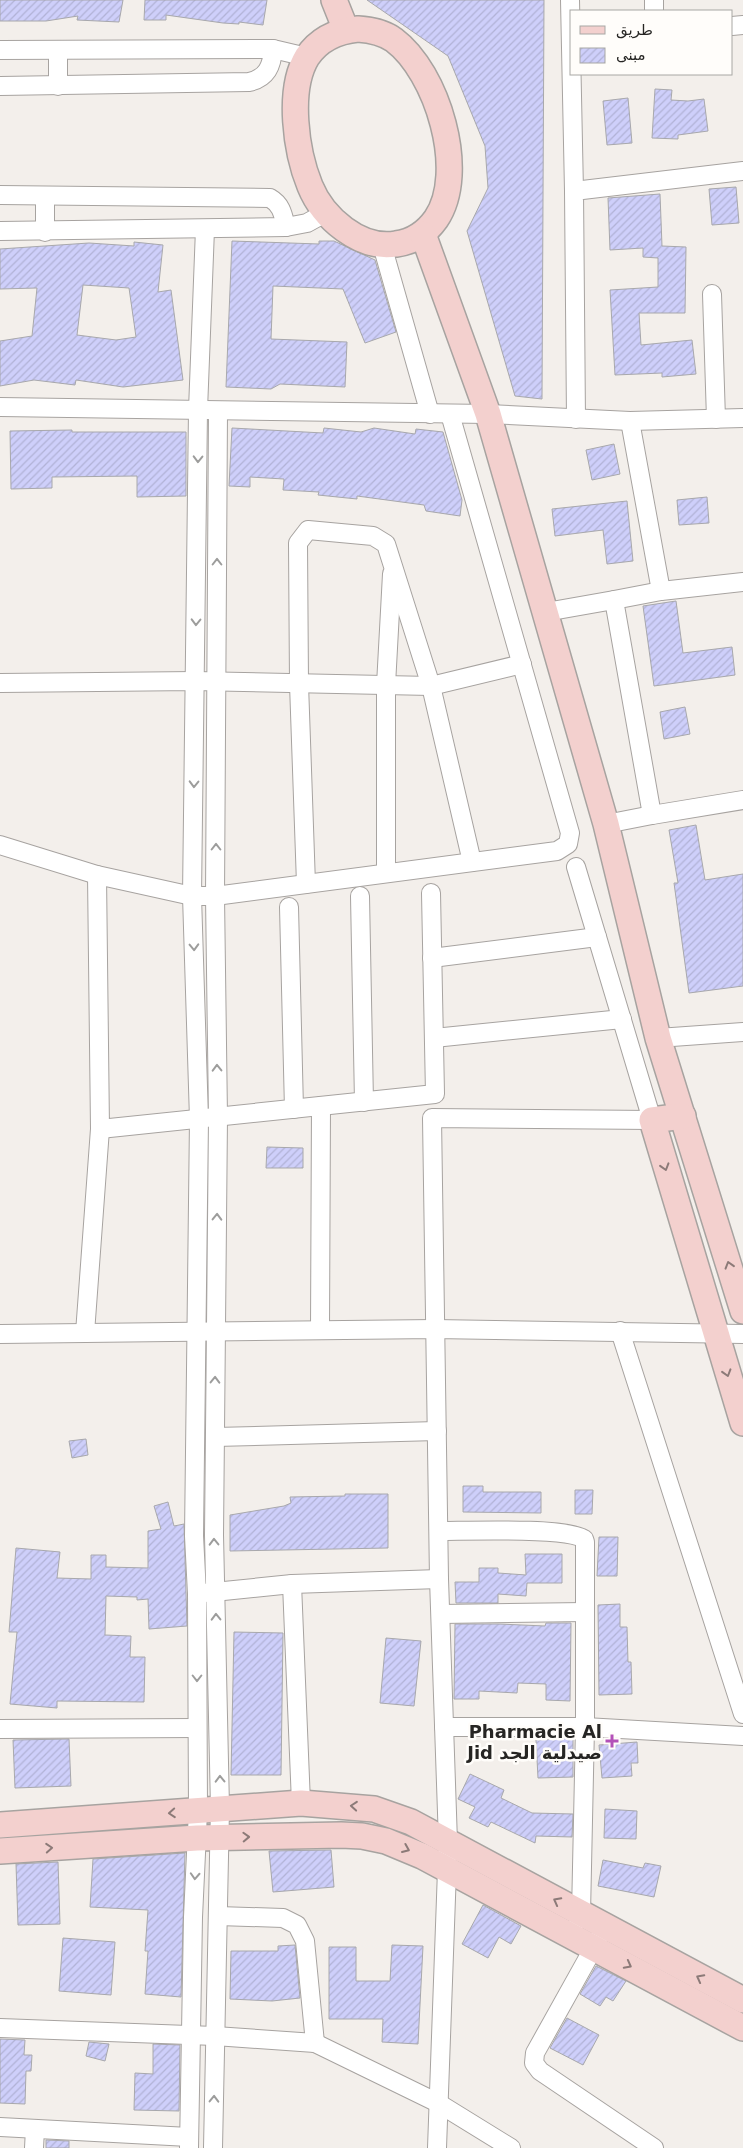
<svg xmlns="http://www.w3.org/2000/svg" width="743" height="2148" viewBox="0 0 743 2148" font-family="'DejaVu Sans','Noto Sans Arabic',sans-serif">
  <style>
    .building { fill: url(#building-hatch); stroke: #a8a8ac; fill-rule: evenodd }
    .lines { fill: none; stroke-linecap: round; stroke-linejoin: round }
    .street-casing { stroke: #a7a3a0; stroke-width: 20 }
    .secondary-casing { stroke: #a7a3a0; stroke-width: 28 }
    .street { stroke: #fff; stroke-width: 18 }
    .secondary { stroke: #f3d0ce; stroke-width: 25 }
    .oneway { stroke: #9d9d9c }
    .oneway2 { stroke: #8c7a78 }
    .poi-dot { fill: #b351b8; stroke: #fffdfa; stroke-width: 2 }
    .labels { text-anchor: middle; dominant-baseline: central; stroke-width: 5; stroke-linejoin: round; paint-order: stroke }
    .poi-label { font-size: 18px; font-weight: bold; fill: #262523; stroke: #fffdfa; text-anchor: end }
  </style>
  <defs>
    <pattern id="building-hatch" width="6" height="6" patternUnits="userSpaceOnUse" patternTransform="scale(1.25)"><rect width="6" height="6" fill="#cecffa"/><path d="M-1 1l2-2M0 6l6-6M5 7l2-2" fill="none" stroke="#b1b2d6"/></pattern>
  </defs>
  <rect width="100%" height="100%" fill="#f3efeb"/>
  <g class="building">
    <polygon points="0,0 123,0 119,22 77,20 78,16 46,21 0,21"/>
    <polygon points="145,0 267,0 263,25 239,22 239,24 223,23 166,15 166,20 144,20"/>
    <polygon points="367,0 544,0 542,399 515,396 467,231 488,188 485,146 448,56"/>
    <polygon points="655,89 672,90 671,100 688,101 704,99 708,131 678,135 678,139 652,138"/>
    <polygon points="628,98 632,143 607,145 603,101"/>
    <polygon points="736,187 739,223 712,225 709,189"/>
    <polygon points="660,194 662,246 686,247 685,313 639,313 641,345 692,340 696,374 662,377 662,373 615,375 610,290 658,287 658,258 643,257 643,248 610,250 608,198"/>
    <polygon points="232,241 319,244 319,241 334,241 375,260 396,332 365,343 343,289 273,286 271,339 347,342 345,387 280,384 271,389 226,387"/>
    <path d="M134,242L163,245L158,292L171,290L183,380L123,387L76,380L75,385L34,380L0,386V341L32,336L37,288L0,289V249L89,243L134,246ZM83,285L129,288L136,337L116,340L77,335Z"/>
    <polygon points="232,428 323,433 324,428 361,432 374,428 415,434 416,429 443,432 462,500 460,516 426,511 424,505 357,496 357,499 318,495 319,492 283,490 284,479 250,477 250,487 229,486"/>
    <polygon points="72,430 72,432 186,432 186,496 137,497 137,476 52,477 52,488 11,489 10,431"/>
    <polygon points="614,444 620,474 592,480 586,450"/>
    <polygon points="707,497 709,523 679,525 677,500"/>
    <polygon points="627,501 633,561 607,564 603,530 555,536 552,509"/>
    <polygon points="676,601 683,653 732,647 735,675 654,686 643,606"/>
    <polygon points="685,707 690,734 664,739 660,712"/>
    <polygon points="696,825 705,880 743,874 743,986 689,993 674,883 678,883 669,830"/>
    <polygon points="267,1147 303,1148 303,1168 266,1168"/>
    <polygon points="86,1439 88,1455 72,1458 69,1441"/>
    <polygon points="463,1486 483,1486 483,1492 541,1492 541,1513 463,1512"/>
    <polygon points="575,1490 593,1490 592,1514 575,1514"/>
    <polygon points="345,1494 388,1494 388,1548 230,1551 230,1515 284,1506 291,1503 290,1497 345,1496"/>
    <polygon points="168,1502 174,1526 184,1524 187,1626 149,1629 148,1599 137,1600 137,1597 106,1596 105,1635 131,1636 130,1657 145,1657 144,1702 57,1701 57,1708 10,1704 17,1632 9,1632 16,1548 60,1552 57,1578 91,1579 91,1555 106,1555 106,1567 148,1568 148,1531 161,1529 154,1506"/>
    <polygon points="599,1537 618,1537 617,1576 597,1576"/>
    <polygon points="525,1554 562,1554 562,1583 527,1583 526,1596 498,1594 498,1603 456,1603 455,1582 479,1582 479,1568 498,1568 498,1573 526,1575"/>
    <polygon points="620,1604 620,1627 627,1627 628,1662 631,1662 632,1694 599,1695 598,1605"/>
    <polygon points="546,1623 571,1623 570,1701 546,1700 546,1684 518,1683 517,1693 479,1691 479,1699 454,1699 455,1624 499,1624 545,1626"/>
    <polygon points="234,1632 283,1633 281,1775 231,1775"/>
    <polygon points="386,1638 421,1641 414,1706 380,1703"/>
    <polygon points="573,1738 573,1777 538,1778 536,1740"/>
    <polygon points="69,1739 71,1786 15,1788 13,1740"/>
    <polygon points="637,1742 638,1763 631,1763 632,1776 602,1778 599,1745"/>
    <polygon points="470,1774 504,1790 501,1798 532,1813 573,1814 572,1837 536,1836 535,1843 491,1822 488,1827 469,1818 475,1807 458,1799"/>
    <polygon points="605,1809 637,1811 636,1839 604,1838"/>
    <polygon points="331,1850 334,1887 273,1892 269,1851"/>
    <polygon points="185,1853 181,1997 145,1994 148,1951 145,1951 148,1910 90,1907 93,1859"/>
    <polygon points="603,1860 643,1868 645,1863 661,1866 654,1897 598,1886"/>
    <polygon points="58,1862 60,1924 18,1925 16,1864"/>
    <polygon points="483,1905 521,1926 511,1944 499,1937 488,1958 462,1944"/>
    <polygon points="63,1938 115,1942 111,1995 59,1991"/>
    <polygon points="295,1945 300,1998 272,2001 230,1999 231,1951 278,1951 278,1946"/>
    <polygon points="392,1945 423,1946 418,2044 382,2042 383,2019 329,2019 329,1947 356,1947 356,1981 390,1981"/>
    <polygon points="596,1966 626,1981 613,2001 606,1997 600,2006 580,1994"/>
    <polygon points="567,2018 599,2035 583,2065 550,2048"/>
    <polygon points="0,2039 25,2040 24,2055 32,2055 31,2071 26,2071 25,2104 0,2103"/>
    <polygon points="89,2042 109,2044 105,2061 86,2056"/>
    <polygon points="153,2044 180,2045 179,2111 134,2110 135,2073 153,2074"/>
    <polygon points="46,2140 69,2141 69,2148 46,2148"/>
  </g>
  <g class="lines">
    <g class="street-casing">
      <g id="street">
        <polyline points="570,0 574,191"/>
        <polyline points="654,11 654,0"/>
        <polyline points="732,26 743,25"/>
        <polyline points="0,50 273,49 307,57"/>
        <polyline points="58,51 58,86"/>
        <path d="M0,86L249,82C267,78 272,66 273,49"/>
        <path d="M0,195L270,198C282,205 283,215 286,227"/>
        <polyline points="45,197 45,232"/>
        <polyline points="0,231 286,227 307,223 327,212"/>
        <polyline points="382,245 430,414"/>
        <polyline points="712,294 716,419"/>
        <polyline points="0,407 488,414 630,421 743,418"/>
        <polyline points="576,419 574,191 743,171"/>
        <polyline points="630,421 661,591"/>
        <polyline points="546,612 614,600"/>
        <polyline points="0,683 195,681 431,686 522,664"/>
        <polyline points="652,815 614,600 661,591 743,582"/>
        <polyline points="606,824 652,815 743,800"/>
        <polyline points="0,845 97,875 192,896 215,896 557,851 568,844 570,833 450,414"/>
        <polyline points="386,873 386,685 392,574"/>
        <polyline points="97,875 100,1129 435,1094 431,893"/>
        <polyline points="306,884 299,684 298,543 308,530 373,536 386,544 431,686 472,862"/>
        <polyline points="360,896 364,1102"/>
        <polyline points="289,907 294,1109"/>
        <polyline points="432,958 597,937"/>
        <polyline points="434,1038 622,1019"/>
        <polyline points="658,1038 743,1032"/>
        <polyline points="320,1330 321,1106"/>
        <polyline points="620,1331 743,1714"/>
        <polyline points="85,1333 100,1129"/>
        <polyline points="0,1334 435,1329 743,1334"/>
        <polyline points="215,1437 437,1431"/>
        <path d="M440,1531C467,1531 566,1527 584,1539L585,1542V1727L581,1914L578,1921"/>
        <polyline points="292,1584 301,1803"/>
        <polyline points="204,1593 292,1584 439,1579"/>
        <polyline points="441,1614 585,1612"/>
        <polyline points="444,1727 585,1727 743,1736"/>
        <polyline points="0,1729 197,1728"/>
        <polyline points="218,1916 283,1918 297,1925 305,1941 315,2043"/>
        <polyline points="598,1940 535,2053 534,2063 540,2071 654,2148"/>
        <polyline points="0,2028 215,2036 315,2043 438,2103 511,2148"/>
        <polyline points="0,2127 189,2137"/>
        <polyline points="34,2148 35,2129"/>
        <polyline points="189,2148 193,1917 198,1811 197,1594 194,1536 199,1119 192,896 198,410 205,229"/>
        <polyline points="213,2148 220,1808 214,1535 218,1117 215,896 218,411"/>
        <polyline points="437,2148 448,1842 439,1579 432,1118 652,1120 576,867"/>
      </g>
    </g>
    <g class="secondary-casing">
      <g id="secondary">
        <polyline points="334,0 346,30"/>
        <path d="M358,29C371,30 383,32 394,40C437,72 468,172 436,219C426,233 412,242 396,244C360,250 323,218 310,186C296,152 287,90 307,57C319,39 337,31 358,29Z"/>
        <polyline points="423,234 488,414 606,824 658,1038 743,1311"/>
        <polyline points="683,1116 652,1120 743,1423"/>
        <polyline points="0,1825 301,1803 374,1809 411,1822 743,2000"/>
        <polyline points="0,1851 197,1838 341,1835 362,1836 386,1841 422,1856 743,2028"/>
      </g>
    </g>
    <use href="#street" class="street"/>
    <use href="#secondary" class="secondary"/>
  </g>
  <defs><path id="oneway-chevron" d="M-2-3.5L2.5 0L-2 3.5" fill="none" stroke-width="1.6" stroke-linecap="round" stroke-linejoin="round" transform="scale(1.25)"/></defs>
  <g class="oneway">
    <use href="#oneway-chevron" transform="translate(198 459) rotate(91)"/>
    <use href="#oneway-chevron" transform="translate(217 562) rotate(-90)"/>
    <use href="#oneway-chevron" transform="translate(196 622) rotate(91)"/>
    <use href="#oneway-chevron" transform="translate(194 784) rotate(91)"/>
    <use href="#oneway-chevron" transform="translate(216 847) rotate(-90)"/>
    <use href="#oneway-chevron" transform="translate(194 947) rotate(88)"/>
    <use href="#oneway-chevron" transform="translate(217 1068) rotate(-91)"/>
    <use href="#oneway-chevron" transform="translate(217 1217) rotate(-89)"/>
    <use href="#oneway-chevron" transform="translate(215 1380) rotate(-89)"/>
    <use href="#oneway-chevron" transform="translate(214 1542) rotate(-91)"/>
    <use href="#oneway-chevron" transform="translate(216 1617) rotate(-91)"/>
    <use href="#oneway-chevron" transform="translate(197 1678) rotate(90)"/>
    <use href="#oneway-chevron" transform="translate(220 1779) rotate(-91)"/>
    <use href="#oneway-chevron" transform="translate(195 1876) rotate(93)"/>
    <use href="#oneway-chevron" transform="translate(214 2099) rotate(-89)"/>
  </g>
  <g class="oneway2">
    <use href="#oneway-chevron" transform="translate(665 1167) rotate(73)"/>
    <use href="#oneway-chevron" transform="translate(729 1265) rotate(-107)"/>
    <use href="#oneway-chevron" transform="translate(727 1373) rotate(73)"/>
    <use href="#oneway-chevron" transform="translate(354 1806) rotate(-175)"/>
    <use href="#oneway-chevron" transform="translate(172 1813) rotate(176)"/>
    <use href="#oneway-chevron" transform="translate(246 1837) rotate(-2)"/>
    <use href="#oneway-chevron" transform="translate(49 1848) rotate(-4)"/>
    <use href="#oneway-chevron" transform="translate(406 1849) rotate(23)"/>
    <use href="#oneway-chevron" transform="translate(557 1901) rotate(-152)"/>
    <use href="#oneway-chevron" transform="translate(628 1965) rotate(28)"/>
    <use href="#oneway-chevron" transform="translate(700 1978) rotate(-152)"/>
  </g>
  <path class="poi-dot" d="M609.5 1733.5h5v5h5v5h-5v5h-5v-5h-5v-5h5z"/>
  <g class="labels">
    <g class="poi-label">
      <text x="602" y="1731">Pharmacie Al<tspan x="602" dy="21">Jid صيدلية الجد</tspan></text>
    </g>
  </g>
  <rect x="570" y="10" width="162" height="65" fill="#fffdfa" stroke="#a8a7a4"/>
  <rect x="580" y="26" width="25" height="8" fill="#f3d0ce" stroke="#a8a7a4"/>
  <text x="616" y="35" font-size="15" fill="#262523">طريق</text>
  <rect x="580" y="48" width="25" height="15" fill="url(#building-hatch)" stroke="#a8a7a4"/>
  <text x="616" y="60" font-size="15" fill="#262523">مبنى</text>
</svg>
